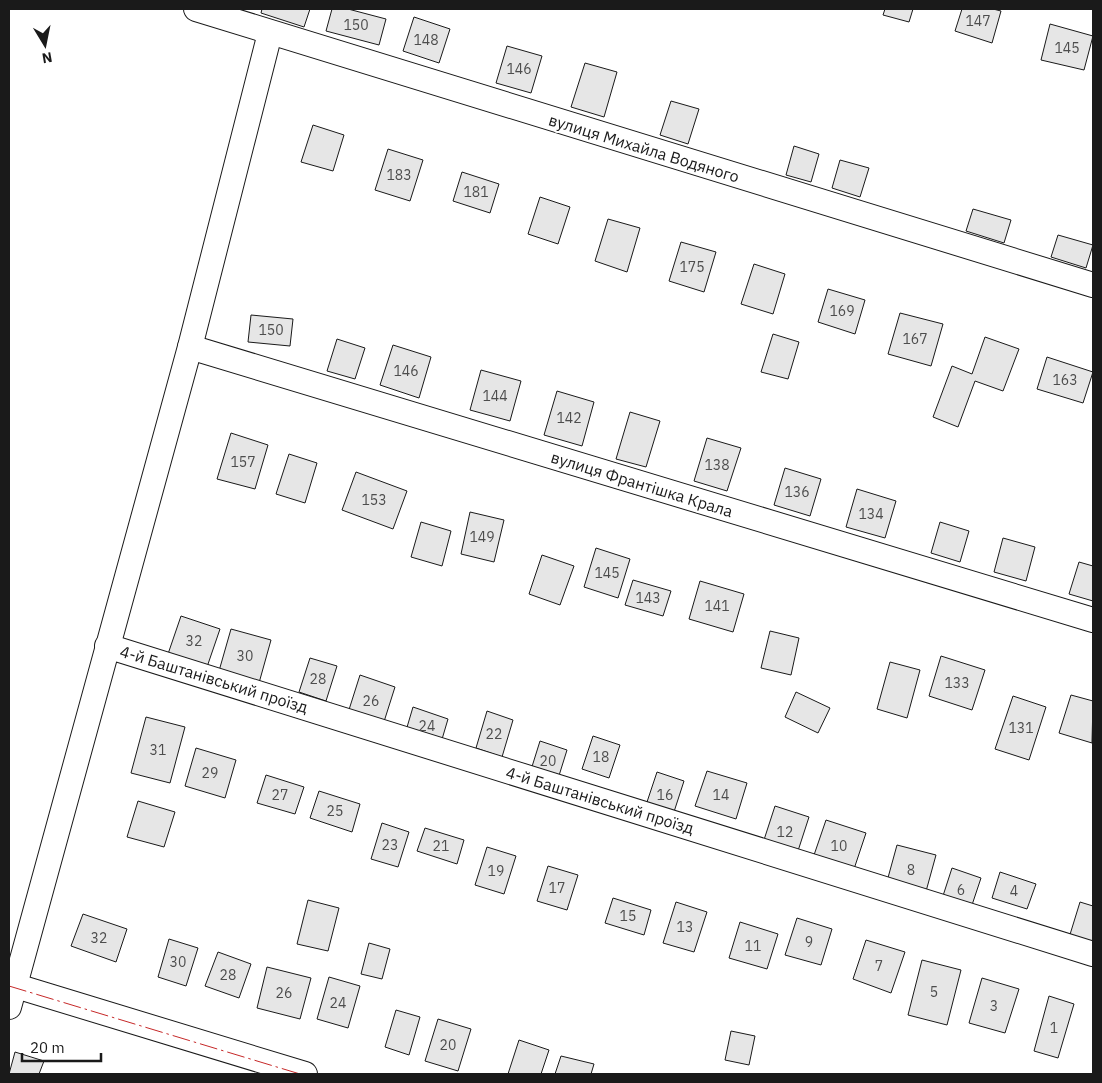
<svg xmlns="http://www.w3.org/2000/svg" width="1102" height="1083" viewBox="0 0 1102 1083" font-family="'IBM Plex Sans',sans-serif">
  <style>
    .building { fill: #e6e6e6; stroke: #1a1a1a }
    .lines { fill: none; stroke-linecap: round; stroke-linejoin: round }
    .street-casing { stroke: #1a1a1a; stroke-width: 26 }
    .street { stroke: #fff; stroke-width: 24 }
    .power { stroke: #c62828; stroke-width: 1; stroke-dasharray: 18 4 2.5 4; stroke-linecap: butt }
    .labels { text-anchor: middle; dominant-baseline: central; stroke-width: 4; stroke-linejoin: round; paint-order: stroke }
    .number-label { font-size: 14px; fill: #4d4d4d }
    .street-label { font-size: 16px; fill: #1a1a1a; stroke: #fff }
  </style>
  <rect width="100%" height="100%" fill="#fff"/>
  <g class="building">
    <polygon points="262,9 310,9 304,27 261,13"/>
    <polygon points="332,9 348,9 386,19 379,45 326,31"/>
    <polygon points="885,9 913,9 909,22 883,15"/>
    <polygon points="962,9 993,9 1001,11 992,43 955,31"/>
    <polygon points="414,17 450,29 439,63 403,51"/>
    <polygon points="1050,24 1093,36 1084,70 1041,60"/>
    <polygon points="507,46 542,56 531,93 496,83"/>
    <polygon points="585,63 617,72 604,117 571,107"/>
    <polygon points="671,101 699,109 688,144 660,135"/>
    <polygon points="313,125 344,135 333,171 301,162"/>
    <polygon points="794,146 819,154 811,182 786,175"/>
    <polygon points="388,149 423,160 410,201 375,190"/>
    <polygon points="840,160 869,168 860,197 832,188"/>
    <polygon points="462,172 499,184 490,213 453,201"/>
    <polygon points="540,197 570,207 558,244 528,234"/>
    <polygon points="973,209 1011,220 1004,243 966,231"/>
    <polygon points="608,219 640,228 627,272 595,261"/>
    <polygon points="1058,235 1093,245 1086,268 1051,257"/>
    <polygon points="681,242 716,252 704,292 669,281"/>
    <polygon points="754,264 785,274 773,314 741,304"/>
    <polygon points="828,289 865,300 855,334 818,322"/>
    <polygon points="900,313 943,324 931,366 888,354"/>
    <polygon points="251,315 293,319 290,346 248,342"/>
    <polygon points="773,334 799,342 788,379 761,372"/>
    <polygon points="985,337 1019,349 1003,391 975,381 958,427 933,417 952,366 972,374"/>
    <polygon points="337,339 365,348 355,379 327,371"/>
    <polygon points="393,345 431,357 419,398 380,385"/>
    <polygon points="1047,357 1093,372 1083,403 1037,389"/>
    <polygon points="481,370 521,381 510,421 470,410"/>
    <polygon points="557,391 594,402 582,446 544,435"/>
    <polygon points="630,412 660,421 646,467 616,459"/>
    <polygon points="231,433 268,445 255,489 217,479"/>
    <polygon points="707,438 741,448 727,491 694,481"/>
    <polygon points="289,454 317,463 305,503 276,494"/>
    <polygon points="785,468 821,479 810,516 774,505"/>
    <polygon points="356,472 407,491 393,529 342,510"/>
    <polygon points="857,489 896,501 885,538 846,527"/>
    <polygon points="470,512 504,520 494,562 461,554"/>
    <polygon points="421,522 451,531 442,566 411,557"/>
    <polygon points="940,522 969,531 960,562 931,553"/>
    <polygon points="1003,538 1035,547 1026,581 994,572"/>
    <polygon points="596,548 630,559 618,598 584,587"/>
    <polygon points="542,555 574,566 560,605 529,594"/>
    <polygon points="1079,562 1093,566 1093,601 1069,594"/>
    <polygon points="633,580 671,591 663,616 625,605"/>
    <polygon points="700,581 744,594 733,632 689,619"/>
    <polygon points="181,616 220,629 207,667 168,654"/>
    <polygon points="231,629 271,640 259,683 219,671"/>
    <polygon points="770,631 799,638 791,675 761,668"/>
    <polygon points="941,656 985,670 972,710 929,696"/>
    <polygon points="310,658 337,666 326,701 299,692"/>
    <polygon points="890,662 920,670 907,718 877,709"/>
    <polygon points="360,675 395,687 382,728 347,716"/>
    <polygon points="796,692 830,708 818,733 785,717"/>
    <polygon points="1071,695 1093,701 1092,743 1059,733"/>
    <polygon points="1013,696 1046,707 1029,760 995,749"/>
    <polygon points="413,707 448,719 440,746 405,734"/>
    <polygon points="487,711 513,720 502,757 476,748"/>
    <polygon points="146,717 185,727 170,783 131,773"/>
    <polygon points="593,736 620,745 609,778 582,769"/>
    <polygon points="540,741 567,750 557,782 530,773"/>
    <polygon points="196,748 236,760 225,798 185,786"/>
    <polygon points="707,771 747,783 736,819 695,806"/>
    <polygon points="657,772 684,781 672,818 645,808"/>
    <polygon points="266,775 304,787 295,814 257,803"/>
    <polygon points="319,791 360,804 352,832 310,818"/>
    <polygon points="138,801 175,812 164,847 127,837"/>
    <polygon points="775,806 809,817 796,857 762,846"/>
    <polygon points="826,820 866,833 853,872 813,858"/>
    <polygon points="382,823 409,832 398,867 371,859"/>
    <polygon points="425,828 464,840 457,864 417,851"/>
    <polygon points="897,845 936,855 925,895 886,885"/>
    <polygon points="487,847 516,856 504,894 475,885"/>
    <polygon points="548,866 578,875 567,910 537,901"/>
    <polygon points="952,868 981,878 970,911 941,902"/>
    <polygon points="1000,872 1036,884 1027,909 992,898"/>
    <polygon points="613,898 651,910 644,935 605,923"/>
    <polygon points="308,900 339,908 328,951 297,944"/>
    <polygon points="676,902 707,912 694,952 663,943"/>
    <polygon points="1080,902 1093,906 1093,943 1068,941"/>
    <polygon points="83,914 127,929 116,962 71,946"/>
    <polygon points="797,918 832,929 821,965 785,955"/>
    <polygon points="740,922 778,934 767,969 729,958"/>
    <polygon points="169,939 198,948 186,986 158,977"/>
    <polygon points="866,940 905,952 891,993 853,979"/>
    <polygon points="369,943 390,949 382,979 361,974"/>
    <polygon points="218,952 251,964 239,998 205,986"/>
    <polygon points="922,960 961,970 947,1025 908,1015"/>
    <polygon points="267,967 311,978 300,1019 257,1008"/>
    <polygon points="329,977 360,986 348,1028 317,1019"/>
    <polygon points="982,978 1019,989 1005,1033 969,1023"/>
    <polygon points="1049,996 1074,1004 1058,1058 1034,1051"/>
    <polygon points="396,1010 420,1017 409,1055 385,1047"/>
    <polygon points="438,1019 471,1029 458,1071 425,1061"/>
    <polygon points="731,1031 755,1036 749,1065 725,1060"/>
    <polygon points="519,1040 549,1050 541,1074 508,1074"/>
    <polygon points="15,1052 44,1061 39,1074 9,1074"/>
    <polygon points="561,1056 594,1064 591,1074 555,1074"/>
  </g>
  <g class="lines">
    <g class="street-casing">
      <g id="street">
        <polyline points="196,9 1093,285"/>
        <polyline points="190,347 1093,620"/>
        <polyline points="107,646 1093,954"/>
        <polyline points="16,986 305,1074"/>
        <polyline points="9,1007 190,347 270,33"/>
      </g>
    </g>
    <use href="#street" class="street"/>
    <polyline class="power" points="9,986 300,1074"/>
  </g>
  <g class="labels">
    <g class="number-label">
      <text x="978" y="21">147</text>
      <text x="356" y="25">150</text>
      <text x="426" y="40">148</text>
      <text x="1067" y="48">145</text>
      <text x="519" y="69">146</text>
      <text x="399" y="175">183</text>
      <text x="476" y="192">181</text>
      <text x="692" y="267">175</text>
      <text x="842" y="311">169</text>
      <text x="271" y="330">150</text>
      <text x="915" y="339">167</text>
      <text x="406" y="371">146</text>
      <text x="1065" y="380">163</text>
      <text x="495" y="396">144</text>
      <text x="569" y="418">142</text>
      <text x="243" y="462">157</text>
      <text x="717" y="465">138</text>
      <text x="797" y="492">136</text>
      <text x="374" y="500">153</text>
      <text x="871" y="514">134</text>
      <text x="482" y="537">149</text>
      <text x="607" y="573">145</text>
      <text x="648" y="598">143</text>
      <text x="717" y="606">141</text>
      <text x="194" y="641">32</text>
      <text x="245" y="656">30</text>
      <text x="318" y="679">28</text>
      <text x="957" y="683">133</text>
      <text x="371" y="701">26</text>
      <text x="427" y="726">24</text>
      <text x="1021" y="728">131</text>
      <text x="494" y="734">22</text>
      <text x="158" y="750">31</text>
      <text x="601" y="757">18</text>
      <text x="548" y="761">20</text>
      <text x="210" y="773">29</text>
      <text x="280" y="795">27</text>
      <text x="665" y="795">16</text>
      <text x="721" y="795">14</text>
      <text x="335" y="811">25</text>
      <text x="785" y="832">12</text>
      <text x="390" y="845">23</text>
      <text x="441" y="846">21</text>
      <text x="839" y="846">10</text>
      <text x="911" y="870">8</text>
      <text x="496" y="871">19</text>
      <text x="557" y="888">17</text>
      <text x="961" y="890">6</text>
      <text x="1014" y="891">4</text>
      <text x="628" y="916">15</text>
      <text x="685" y="927">13</text>
      <text x="99" y="938">32</text>
      <text x="809" y="942">9</text>
      <text x="753" y="946">11</text>
      <text x="178" y="962">30</text>
      <text x="879" y="966">7</text>
      <text x="228" y="975">28</text>
      <text x="934" y="992">5</text>
      <text x="284" y="993">26</text>
      <text x="338" y="1003">24</text>
      <text x="994" y="1006">3</text>
      <text x="1054" y="1028">1</text>
      <text x="448" y="1045">20</text>
    </g>
    <g class="street-label">
      <text transform="translate(644 148) rotate(17)">вулиця Михайла Водяного</text>
      <text transform="translate(642 484) rotate(17)">вулиця Франтішка Крала</text>
      <text transform="translate(214 679) rotate(17)">4-й Баштанівський проїзд</text>
      <text transform="translate(600 800) rotate(17)">4-й Баштанівський проїзд</text>
    </g>
  </g>
  <rect width="1102" height="1083" fill="none" stroke="#1a1a1a" stroke-width="20"/>
  <g transform="translate(45 45) rotate(170)" stroke="#ffffff" stroke-width="4" paint-order="stroke">
  <path d="M0-4L9 19L0 12L-9 19Z" fill="#1a1a1a"/>
  <text y="-8" font-size="14" font-weight="bold" text-anchor="middle" fill="#1a1a1a">N</text>
  </g>
  <path d="M22 1053v8h79v-8" fill="none" stroke="#1a1a1a" stroke-width="2.5"/>
  <text x="30" y="1053" font-size="15" fill="#1a1a1a" stroke="#ffffff" stroke-width="4" paint-order="stroke">20 m</text>
</svg>
